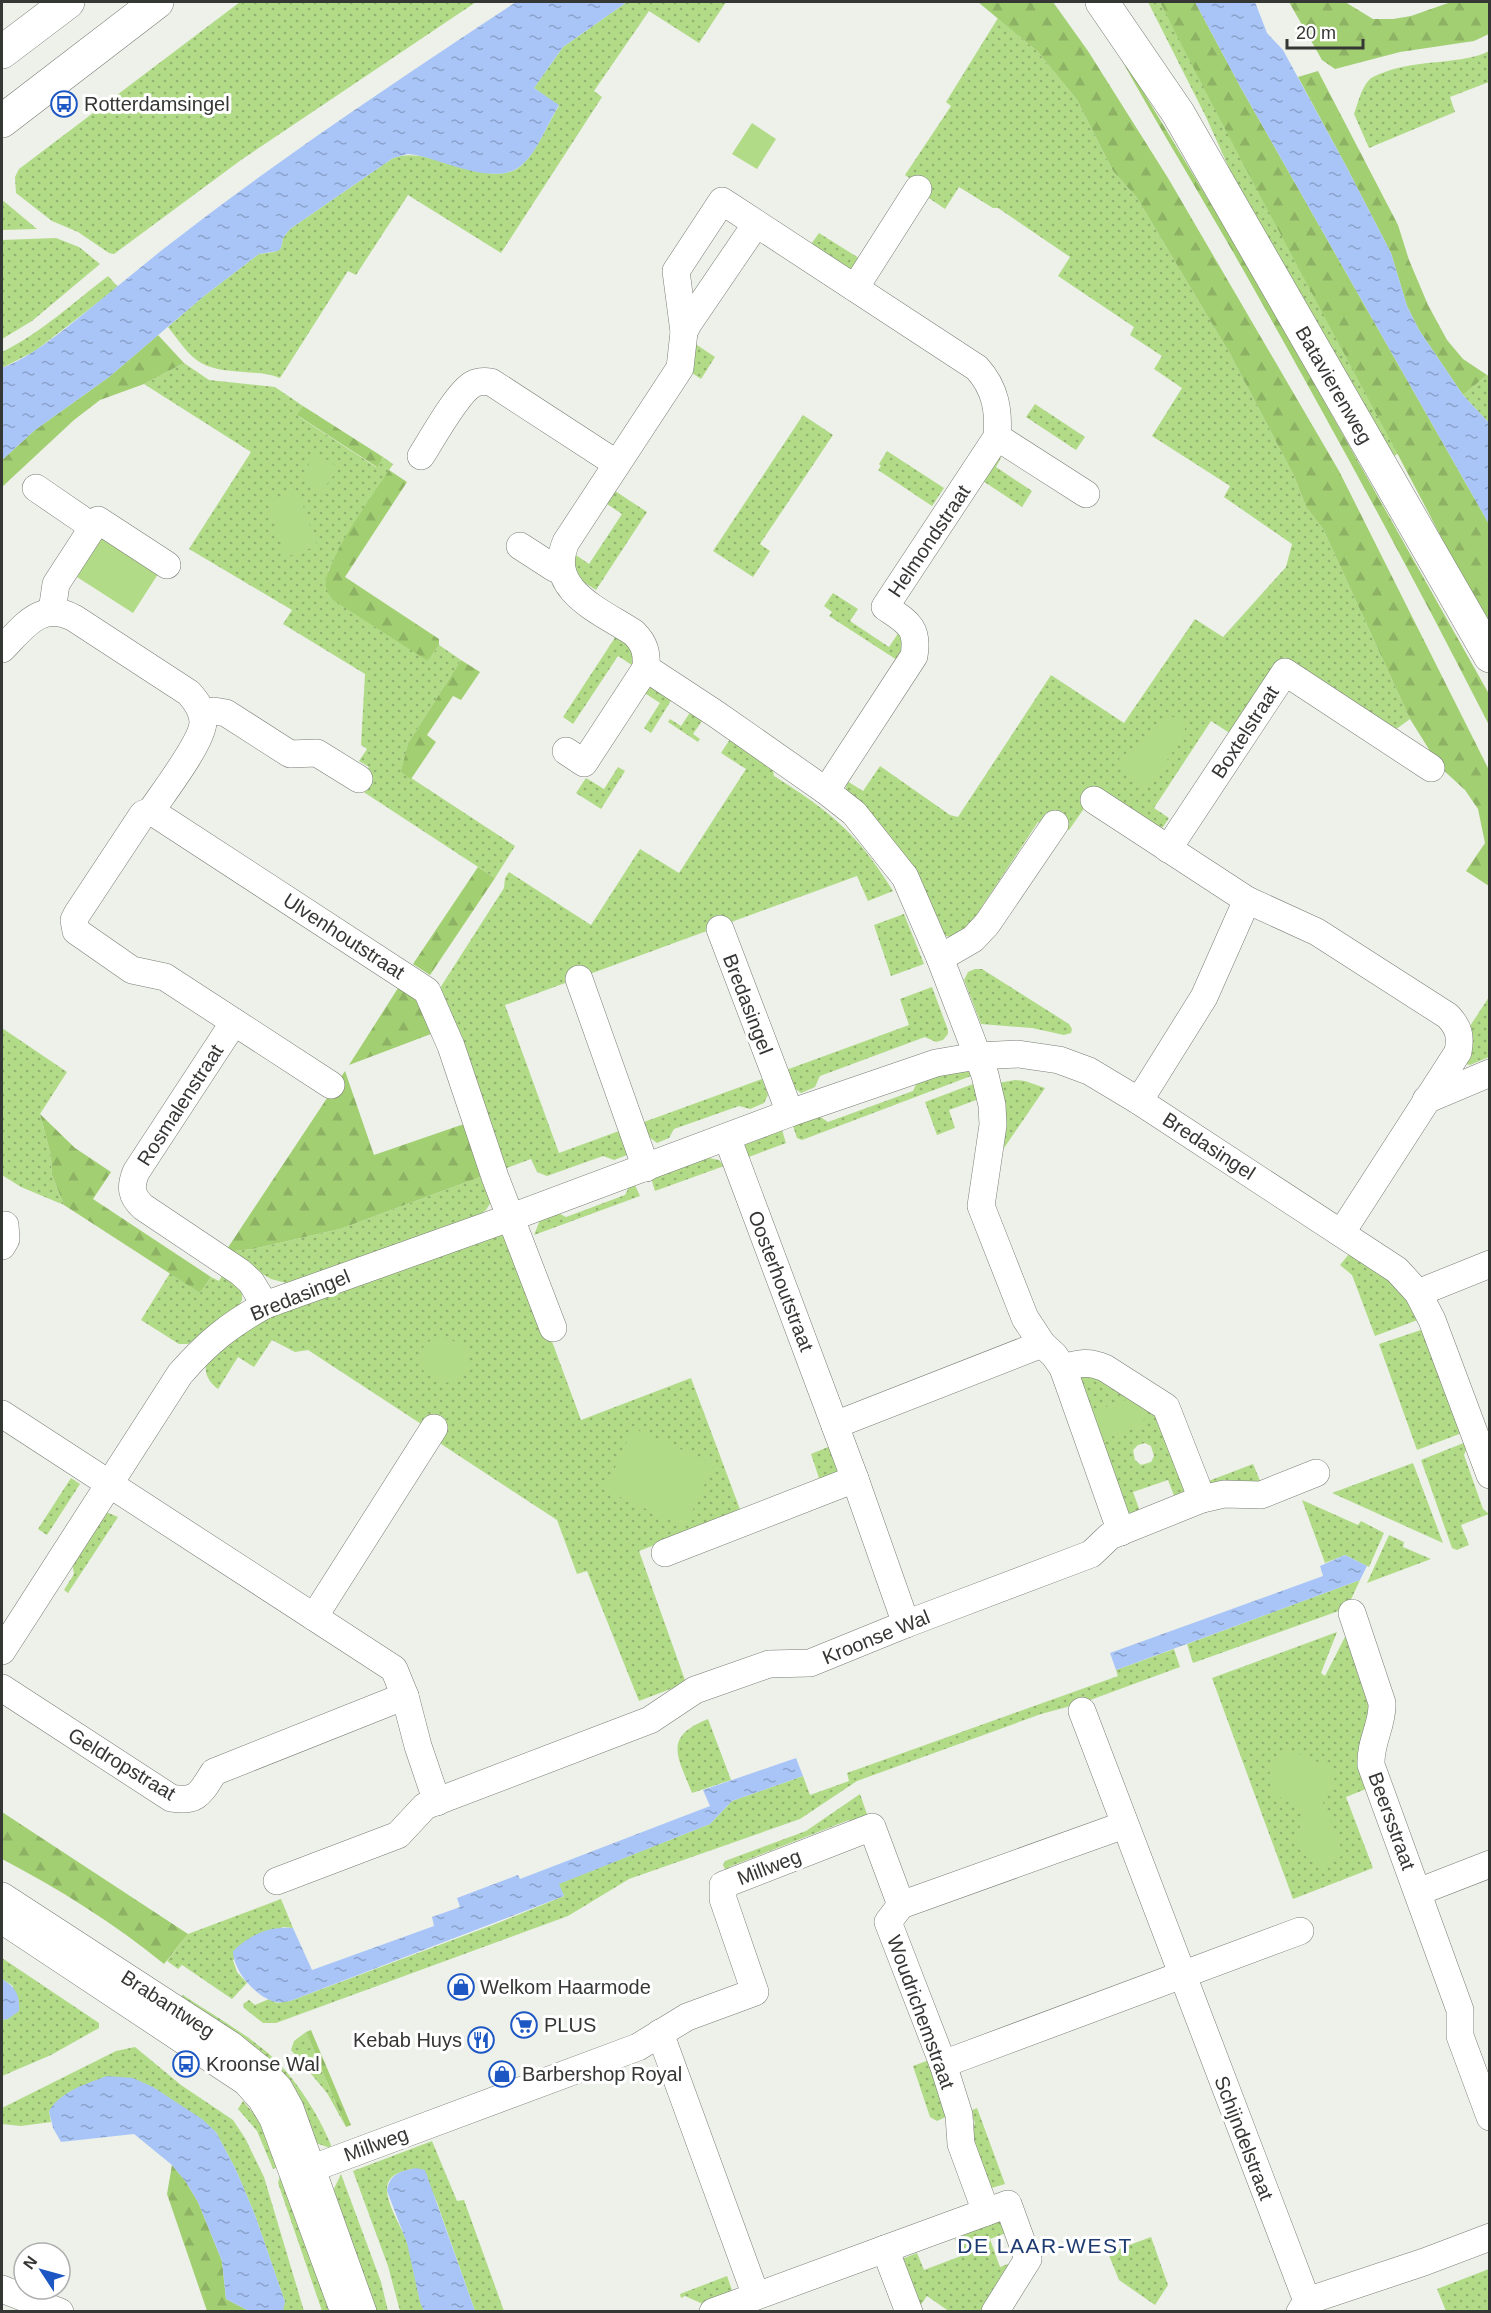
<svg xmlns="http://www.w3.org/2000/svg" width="1491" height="2313" viewBox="0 0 1491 2313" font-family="Helvetica,sans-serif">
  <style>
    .grass { fill: url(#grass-dots); fill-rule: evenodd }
    .forest { fill: url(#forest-firs) }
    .park { fill: #b2db88 }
    .water { fill: url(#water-ripples) }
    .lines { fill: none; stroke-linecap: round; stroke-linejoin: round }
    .minor-casing { stroke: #797d76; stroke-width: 28 }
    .major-casing { stroke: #797d76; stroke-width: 34 }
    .minor { stroke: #fff; stroke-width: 27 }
    .major { stroke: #fff; stroke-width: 33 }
    .labels { text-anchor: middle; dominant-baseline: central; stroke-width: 6; stroke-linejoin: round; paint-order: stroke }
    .poi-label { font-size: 20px; fill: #353734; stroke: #fff; text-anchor: start }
    .street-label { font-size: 20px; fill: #353734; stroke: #fff }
    .neighbourhood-label { font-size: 21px; letter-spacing: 1.5px; fill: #1e3b71; stroke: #fff }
  </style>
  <defs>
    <pattern id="grass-dots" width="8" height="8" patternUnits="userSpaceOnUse" patternTransform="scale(1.5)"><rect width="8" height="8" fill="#b2db88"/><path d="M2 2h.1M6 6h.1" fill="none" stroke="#92b270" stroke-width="1.8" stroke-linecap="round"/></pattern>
    <pattern id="forest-firs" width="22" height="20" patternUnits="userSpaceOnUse" patternTransform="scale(1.5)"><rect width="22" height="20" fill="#a3cf73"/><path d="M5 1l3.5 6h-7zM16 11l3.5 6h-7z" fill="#8db264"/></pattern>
    <pattern id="water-ripples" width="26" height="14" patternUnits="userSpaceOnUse" patternTransform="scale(1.5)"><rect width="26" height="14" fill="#a9c5f8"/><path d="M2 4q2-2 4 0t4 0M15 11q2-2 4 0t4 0" fill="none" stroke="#8aa1ca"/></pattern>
  </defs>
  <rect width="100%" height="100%" fill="#edf1e9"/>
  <g class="grass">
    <polygon points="240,2 476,2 241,160 114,254 109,253 78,232 52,221 16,193 15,177 19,169"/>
    <path d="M627,2H726L699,43L649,11L594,91L602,97L501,253L408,195L356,275L348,271L280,378C268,373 256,373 243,372C198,369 194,361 168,327L204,296L259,254L274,252L281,248L283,238L290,229L393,158C431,143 491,193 522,165C539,149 547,124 559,106L534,88L563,47Z"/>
    <polygon points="1148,2 1160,2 1399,453 1388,460 1238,188 1206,117"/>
    <polygon points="998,18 1037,51 1077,100 1113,171 1137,198 1230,354 1294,476 1306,507 1323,529 1410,719 1388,735 1283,664 1242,728 1228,732 1211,721 1154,808 1169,818 1163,827 1158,828 1097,790 1069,830 1054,821 1049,829 1038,822 967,929 950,937 943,935 846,790 847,781 863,791 880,766 950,815 958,817 1051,675 1124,723 1195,619 1223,637 1286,567 1292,544 1224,497 1230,486 1152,436 1182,388 1154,369 1162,356 1130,335 1134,327 1058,276 1070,257 998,208 993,208 959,187 945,209 923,194 926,189 905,175 951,106 946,102"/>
    <path d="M1489,51V82L1450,97L1455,112L1369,148L1354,114C1358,103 1361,89 1369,80C1373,76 1380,74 1385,72C1418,59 1462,65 1489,51Z"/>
    <polygon points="2,200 6,203 37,229 2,230"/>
    <polygon points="819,233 862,260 853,271 809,247"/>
    <polygon points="56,238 79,247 100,264 32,321 2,339 2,240"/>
    <path d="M108,276L118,287L35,351L2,368V352C41,333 74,302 108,276Z"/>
    <polygon points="691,341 715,357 701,379 689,371"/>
    <polygon points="184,363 209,380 275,387 303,406 298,416 376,467 383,457 393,464 337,552 328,571 428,661 439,645 461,660 408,743 402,772 515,846 495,878 356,787 369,767 359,761 367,749 361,745 365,674 283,624 292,610 189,549 251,452 144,384"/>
    <polygon points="1487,375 1489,376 1489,423 1463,395"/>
    <polygon points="1035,404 1085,437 1076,450 1026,417"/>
    <polygon points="803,415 833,435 760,544 770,551 753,577 713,551"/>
    <polygon points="887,451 944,488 932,506 878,470 881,466 879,464"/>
    <polygon points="997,456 1001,458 996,467 1032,491 1022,507 980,479"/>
    <polygon points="612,489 647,512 596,590 571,574 570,551 589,564 622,514 604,502"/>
    <polygon points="833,593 858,609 850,621 889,647 899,632 904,646 897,660 829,616 832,612 824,606"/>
    <polygon points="618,633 630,641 635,667 618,656 573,724 563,717"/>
    <polygon points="651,687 672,699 651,733 644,728 660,703 643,692"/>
    <polygon points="691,711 704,718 693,734 700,739 698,742 668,722 670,719 681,726"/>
    <path d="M732,736L772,764L774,776C830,811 858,834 893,891L868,901L857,876L505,1005L559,1153L619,1131L627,1155L614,1160L603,1156L547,1176L537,1172L531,1159L504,1169L440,988L504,888L505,878L509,872L591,925L640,849L679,873L746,769L721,753Z"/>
    <polygon points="618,767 625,771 601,809 576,793 586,778 604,789"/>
    <polygon points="904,914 924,964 891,976 874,925"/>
    <polygon points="975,969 982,969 1069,1024 1072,1029 1071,1033 1064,1035 1032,1028 981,1024 964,980 968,972"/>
    <polygon points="932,987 948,1030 948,1034 943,1040 936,1042 925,1037 820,1076 815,1087 801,1093 794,1088 786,1070 909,1025 900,999"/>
    <polygon points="1489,997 1489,1057 1470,1065 1466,1064 1470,1026"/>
    <polygon points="2,1028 67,1072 40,1114 51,1156 52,1175 64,1205 21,1187 2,1175"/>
    <polygon points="968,1070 971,1076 802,1140 797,1138 793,1126 819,1116 828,1122 913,1091 918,1080"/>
    <polygon points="762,1079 768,1095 764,1103 750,1109 739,1106 674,1129 669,1138 657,1143 649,1137 644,1122"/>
    <polygon points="1015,1080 1025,1081 1045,1088 1004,1148 998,1083"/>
    <polygon points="973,1084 979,1099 949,1110 955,1128 937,1135 925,1102"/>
    <polygon points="782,1130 786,1143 741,1160 742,1149 745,1145"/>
    <polygon points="709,1158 719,1160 724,1166 655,1191 651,1178"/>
    <polygon points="483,1176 491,1202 486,1210 477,1217 290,1284 271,1279 225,1252 253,1249 340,1229"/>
    <polygon points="634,1183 640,1196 534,1235 540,1220 556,1212 566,1217 625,1195 630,1185"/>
    <path d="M498,1234L506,1237L550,1336L581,1420L691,1378L741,1512L639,1551L686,1683L639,1701L587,1571L577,1574L557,1520L438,1442L441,1437L308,1350L295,1352L272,1340L254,1367L238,1357L218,1389C209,1382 203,1373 207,1361L234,1337L275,1314Z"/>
    <polygon points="1349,1254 1385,1276 1401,1290 1420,1319 1375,1336 1352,1275 1340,1265"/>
    <polygon points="170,1273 200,1293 211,1277 219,1281 223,1274 242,1292 242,1300 238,1307 188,1344 179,1344 141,1320"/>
    <polygon points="1424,1329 1462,1433 1417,1450 1379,1344"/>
    <path d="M1089,1372L1158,1413L1186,1493L1176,1501L1168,1480L1133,1492L1141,1514L1133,1516L1128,1514L1078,1376ZM1145,1443L1151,1446L1154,1456L1151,1462L1141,1465L1135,1460L1133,1450L1138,1445Z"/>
    <polygon points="1466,1442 1468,1445 1464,1455 1483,1509 1489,1514 1461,1525 1469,1545 1457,1550 1452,1548 1421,1460"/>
    <polygon points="833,1445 840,1461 838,1472 821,1484 811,1454"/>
    <polygon points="1413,1463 1443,1543 1332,1493"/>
    <polygon points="1253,1464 1261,1483 1217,1485 1206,1482"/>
    <polygon points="71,1478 80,1484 47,1535 38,1529"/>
    <polygon points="1302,1500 1358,1525 1361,1521 1384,1533 1369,1567 1345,1555 1325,1563"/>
    <polygon points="106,1512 118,1517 68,1593 64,1590 74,1574 72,1562"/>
    <polygon points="1389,1535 1404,1542 1403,1547 1431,1559 1367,1583"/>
    <polygon points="1360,1580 1347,1608 1193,1663 1187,1644"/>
    <polygon points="1337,1632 1321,1673 1325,1676 1345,1637 1349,1636 1369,1705 1371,1787 1346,1797 1373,1868 1293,1899 1212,1678"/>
    <polygon points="1174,1649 1180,1667 1082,1703 1041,1714 857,1781 800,1819 629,1879 568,1916 276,2023 263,2023 244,2008 243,2004 249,2000 255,2005 269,1999 277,2003 290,2001 498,1923 564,1896 558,1884 710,1824 732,1801 803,1776 810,1795 849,1781 847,1773 1118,1676 1116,1670"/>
    <path d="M708,1719L731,1780L692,1793C678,1757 662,1737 708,1719Z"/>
    <polygon points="860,1794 869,1820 858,1828 849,1820 729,1867 729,1877 723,1865 725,1861 806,1831"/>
    <polygon points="281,1899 293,1928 283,1927 233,1960 237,1972 247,1983 232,1999 182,1965 178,1969 167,1961 188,1934"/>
    <polygon points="2,1958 99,2023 99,2028 51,2055 2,2076 2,2020 8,2019 13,1986 2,1979"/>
    <path d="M183,1995C211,2014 242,2031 268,2053C295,2077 317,2112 331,2145L330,2148L316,2143L178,2000Z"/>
    <polygon points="306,2032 346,2127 327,2093 291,2050 294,2041"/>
    <polygon points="135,2047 181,2085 233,2120 245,2138 264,2177 304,2311 282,2311 285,2302 255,2215 236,2170 216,2132 153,2087 49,2111 51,2122 21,2126 2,2124 2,2108 116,2051"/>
    <polygon points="929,2060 948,2116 937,2121 930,2117 913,2066"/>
    <polygon points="243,2101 265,2127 281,2166 273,2169 257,2131 238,2109"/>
    <polygon points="977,2108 1005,2184 988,2189 969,2134 975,2123 970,2111"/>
    <path d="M432,2141L457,2201L464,2200L504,2311H475L435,2197L411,2169C402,2172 392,2173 388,2183C382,2198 403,2229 408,2244C415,2266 415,2290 424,2311H400L388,2266L353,2171Z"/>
    <polygon points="341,2174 381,2282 388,2311 372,2311 332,2193"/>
    <polygon points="280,2176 335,2311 322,2311 278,2183"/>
    <polygon points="1002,2219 1006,2233 990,2239 1000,2267 1016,2261 982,2311 950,2312 927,2296 920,2306 902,2259 917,2253 924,2270 961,2256 955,2239"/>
    <polygon points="1151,2237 1168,2285 1155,2305 1119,2280 1108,2253"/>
    <polygon points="1489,2269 1489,2311 1446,2311 1437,2289"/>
    <polygon points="727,2276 733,2293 703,2304 685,2296 681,2298 680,2294"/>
  </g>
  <g class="forest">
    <polygon points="978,2 1053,2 1088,51 1168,178 1339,471 1489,770 1489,886 1466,871 1485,843 1478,809 1465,790 1440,767 1410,719 1323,529 1306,507 1294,476 1230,354 1137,198 1113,171 1077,100 1037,51"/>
    <path d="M1160,2H1195L1241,88L1489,524V630C1382,419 1266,213 1160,2Z"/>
    <polygon points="1289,2 1345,2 1373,19 1393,19 1411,16 1451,2 1489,2 1489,34 1474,41 1400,52 1335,69 1322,60"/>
    <path d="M1101,22L1243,257L1489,694V725C1410,570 1327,418 1241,266C1195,185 1145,105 1101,22Z"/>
    <polygon points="1318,71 1398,225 1409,260 1428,305 1447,340 1463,359 1487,375 1463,395 1419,330 1407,306 1391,253 1345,164 1298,77"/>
    <polygon points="158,335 184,363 144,384 100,400 74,420 2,487 2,460 35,430 109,377"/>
    <polygon points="303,406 383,457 377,467 297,415"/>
    <path d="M389,470L407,482L345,577L439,639V645L428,661L333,600C331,597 327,592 326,588C321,565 375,492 389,470Z"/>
    <polygon points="461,660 480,672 461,700 453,696 427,735 436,742 411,779 401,772 408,743"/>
    <polygon points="478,867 495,878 430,975 413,964"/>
    <polygon points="400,985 416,999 431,1034 349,1065"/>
    <polygon points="345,1071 374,1155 464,1124 483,1176 340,1229 253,1249 225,1252"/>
    <polygon points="40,1114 75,1148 111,1172 93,1199 211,1277 200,1293 64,1205 52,1175 51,1156"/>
    <path d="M2,1812L188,1934L164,1964C114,1923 59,1889 2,1859Z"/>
    <polygon points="311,2030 351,2125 346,2127 306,2032"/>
    <polygon points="172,2165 186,2182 198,2202 222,2261 226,2299 249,2311 207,2311 167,2194"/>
  </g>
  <g class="park">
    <polygon points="752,123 776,139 757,169 732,154"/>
    <polygon points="317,453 339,468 321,492 300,477"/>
    <polygon points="298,491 317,546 286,557 267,501"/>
    <polygon points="99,536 158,574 133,613 77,577 92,553"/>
    <polygon points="1171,717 1179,718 1185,722 1185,734 1154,779 1144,786 1127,774 1119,759"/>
    <polygon points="444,1336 468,1349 469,1361 464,1375 446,1383 424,1372 420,1358 425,1343"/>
    <polygon points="1132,1398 1140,1403 1146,1416 1139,1427 1102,1440 1091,1412"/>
    <polygon points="633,1428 714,1464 685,1527 605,1490"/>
    <polygon points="1291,1751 1338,1770 1327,1797 1322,1800 1344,1855 1319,1867 1304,1855 1295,1836 1303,1821 1300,1808 1274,1794 1268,1777 1277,1757"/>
  </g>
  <g class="water">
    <path d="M516,2H627L563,47L534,88L559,105C547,124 539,149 523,164C498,188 446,161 416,155L408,154L393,158L290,229L283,238L281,248L278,251L259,254L204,296L109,377L35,430L2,460V368C32,356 56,336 81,316C108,294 135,272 162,250C276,161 396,81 516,2Z"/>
    <polygon points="1195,2 1255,2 1267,33 1283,50 1345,164 1391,253 1407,306 1419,330 1463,395 1489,423 1489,524 1241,88"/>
    <polygon points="1345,1555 1367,1566 1360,1580 1116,1670 1110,1653 1323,1576 1320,1566"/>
    <path d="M796,1758L803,1776L732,1801L710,1824L559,1884L564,1896L290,2001C285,2002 280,2003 275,2002C256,1997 233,1971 233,1951C251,1934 269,1926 293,1928L312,1970L434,1926L432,1917L460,1907L457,1898L518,1875L520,1879L710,1806L703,1790Z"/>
    <path d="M2,1979C15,1987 20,1994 19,2011L8,2019L2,2020Z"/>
    <path d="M107,2076L133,2078L153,2087L202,2119L216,2132L236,2170L255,2215L285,2302L283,2311H249L226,2299L222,2261L198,2202L186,2182L172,2165L134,2134L61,2142L53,2128L49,2111C61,2091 86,2084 107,2076Z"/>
    <path d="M416,2168L425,2170L475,2311H424L420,2302L407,2243L387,2191C389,2174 401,2171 416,2168Z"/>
  </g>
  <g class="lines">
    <g class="minor-casing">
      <g id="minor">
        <polyline points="855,288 918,189"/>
        <polyline points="997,437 1086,494"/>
        <path d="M421,456C432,439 457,393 473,384C479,381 484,381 491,382L617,464"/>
        <polyline points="36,488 93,527 98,520 167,565"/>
        <polyline points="520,546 554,568 560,567"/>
        <polyline points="52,611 56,584 93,527"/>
        <path d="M2,649C23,628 41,600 74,618L189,693C196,701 203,710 203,722C203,741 163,793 151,811"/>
        <path d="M646,668C647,653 645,644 634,633C601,611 545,590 566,542L680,368L684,332L688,324L756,224"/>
        <polyline points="203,715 214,711 226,713 290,754 317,753 359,779"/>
        <path d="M566,751L584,763L646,668L716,714L826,791L914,656C919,627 907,622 885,607L997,437C999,411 996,389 977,368L722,201L676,271L684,332"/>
        <polyline points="826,791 854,813 905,877 940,958 985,1075 992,1105 993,1125 981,1206 1025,1318 1042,1344 1054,1355 1063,1368 1121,1532"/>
        <polyline points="1094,800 1247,900"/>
        <polyline points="151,811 427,991 451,1046 495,1177 553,1328"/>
        <polyline points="151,811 143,814 77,914 74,920 76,931 132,970 165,977 331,1085"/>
        <polyline points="1168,849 1285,672 1431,768"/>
        <polyline points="720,929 790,1113"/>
        <polyline points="940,958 973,939 987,924 1055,824"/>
        <polyline points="579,979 646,1168"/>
        <path d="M234,1022L136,1172C130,1187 131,1196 143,1207L240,1272L251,1282L265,1305"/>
        <polyline points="1426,1100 1490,1073"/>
        <path d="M1139,1101L1204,997L1247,900L1317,932L1448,1016C1459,1028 1461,1036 1458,1052L1342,1232"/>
        <polyline points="727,1137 855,1479"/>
        <polyline points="2,1246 6,1239 5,1225"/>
        <polyline points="1418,1293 1490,1264"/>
        <path d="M1063,1368C1079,1363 1089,1361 1105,1368L1166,1407L1202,1499"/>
        <polyline points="2,1414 394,1669 405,1696 418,1746 437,1802"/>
        <polyline points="835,1425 1042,1344"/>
        <polyline points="665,1553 855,1479 906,1624"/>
        <path d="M1352,1613L1382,1703C1383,1725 1370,1741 1371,1765L1460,2010V2036L1490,2117"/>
        <polyline points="314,1617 434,1428"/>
        <path d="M2,1651L180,1374C208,1342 228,1326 265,1305L512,1217L790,1113L936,1063L977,1056L1018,1054L1059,1060L1089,1071L1139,1101L1397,1270L1418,1293L1432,1320L1490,1475"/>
        <path d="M2,1688L171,1798C198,1803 201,1792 214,1772L405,1696"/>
        <polyline points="1082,1711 1307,2301 1300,2312"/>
        <polyline points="277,1881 398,1835 425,1806 650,1720 695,1690 769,1664 810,1663 906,1624 1091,1554 1110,1536 1202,1499 1224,1494 1261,1495 1316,1473"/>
        <polyline points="1418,1892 1490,1864"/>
        <polyline points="2,1896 231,2045 263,2071 279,2088 290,2108 363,2312"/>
        <polyline points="2,1920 246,2082 261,2099 273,2119 344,2312"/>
        <polyline points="660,2033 756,2296"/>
        <polyline points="943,2064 1300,1931"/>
        <polyline points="292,2168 313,2168 638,2047 687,2017 755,1992 723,1899 723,1885 872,1827 901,1905"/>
        <polyline points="986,2212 961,2144 959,2115 943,2064 888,1922 901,1905 1124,1825"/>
        <polyline points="885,2249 1008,2204 1028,2259 995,2312"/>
        <polyline points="2,2289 60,2312"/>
        <polyline points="1307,2301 1424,2262 1490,2237"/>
        <polyline points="713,2312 885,2249 909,2312"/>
      </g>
    </g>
    <g class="major-casing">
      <g id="major">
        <polyline points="1102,2 1178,113 1490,656"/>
        <polyline points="2,52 68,2"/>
        <polyline points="2,121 157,2"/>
      </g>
    </g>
    <use href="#minor" class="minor"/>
    <use href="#major" class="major"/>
  </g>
  <defs>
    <g id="bus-ring" transform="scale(1.35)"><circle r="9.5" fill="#fff" stroke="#1d57c3" stroke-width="1.5"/><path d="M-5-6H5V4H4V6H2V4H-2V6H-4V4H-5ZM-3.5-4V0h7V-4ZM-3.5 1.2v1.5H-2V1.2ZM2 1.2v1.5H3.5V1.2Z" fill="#1d57c3"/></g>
    <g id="shop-ring" transform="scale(1.35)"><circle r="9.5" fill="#fff" stroke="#1d57c3" stroke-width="1.5"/><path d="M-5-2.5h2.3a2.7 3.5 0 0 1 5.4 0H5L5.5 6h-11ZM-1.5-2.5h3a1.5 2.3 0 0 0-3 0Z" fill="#1d57c3"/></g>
    <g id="supermarket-ring" transform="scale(1.35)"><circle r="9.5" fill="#fff" stroke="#1d57c3" stroke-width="1.5"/><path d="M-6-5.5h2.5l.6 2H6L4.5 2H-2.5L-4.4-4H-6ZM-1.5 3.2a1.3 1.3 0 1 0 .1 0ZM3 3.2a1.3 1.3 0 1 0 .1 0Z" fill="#1d57c3"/></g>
    <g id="restaurant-ring" transform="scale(1.35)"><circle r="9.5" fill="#fff" stroke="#1d57c3" stroke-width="1.5"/><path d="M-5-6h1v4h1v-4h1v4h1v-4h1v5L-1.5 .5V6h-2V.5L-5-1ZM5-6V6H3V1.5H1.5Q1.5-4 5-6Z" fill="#1d57c3"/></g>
  </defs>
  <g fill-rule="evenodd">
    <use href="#bus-ring" x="64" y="104"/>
    <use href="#shop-ring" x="461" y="1987"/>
    <use href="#supermarket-ring" x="524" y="2025"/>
    <use href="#restaurant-ring" x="481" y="2040"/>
    <use href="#bus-ring" x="186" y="2064"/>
    <use href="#shop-ring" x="502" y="2074"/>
  </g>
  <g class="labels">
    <g class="poi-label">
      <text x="84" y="104">Rotterdamsingel</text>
      <text x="480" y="1987">Welkom Haarmode</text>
      <text x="544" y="2025">PLUS</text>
      <text x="462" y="2040" text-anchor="end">Kebab Huys</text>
      <text x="206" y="2064">Kroonse Wal</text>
      <text x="522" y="2074">Barbershop Royal</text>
    </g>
    <g class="street-label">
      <text transform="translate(1334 385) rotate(60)">Batavierenweg</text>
      <text transform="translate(929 541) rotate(-56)">Helmondstraat</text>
      <text transform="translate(1245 732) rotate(-57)">Boxtelstraat</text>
      <text transform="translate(344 936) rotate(33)">Ulvenhoutstraat</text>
      <text transform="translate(748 1004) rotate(69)">Bredasingel</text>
      <text transform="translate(180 1105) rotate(-57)">Rosmalenstraat</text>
      <text transform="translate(1209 1146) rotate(33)">Bredasingel</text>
      <text transform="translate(781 1281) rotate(69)">Oosterhoutstraat</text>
      <text transform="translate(300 1295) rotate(-22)">Bredasingel</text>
      <text transform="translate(876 1637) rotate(-22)">Kroonse Wal</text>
      <text transform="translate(122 1764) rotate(31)">Geldropstraat</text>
      <text transform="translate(1392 1821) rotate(70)">Beersstraat</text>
      <text transform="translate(769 1867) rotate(-21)">Millweg</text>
      <text transform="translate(168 2004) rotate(33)">Brabantweg</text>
      <text transform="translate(921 2012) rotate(70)">Woudrichemstraat</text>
      <text transform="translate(1244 2138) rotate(69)">Schijndelstraat</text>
      <text transform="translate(376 2144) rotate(-20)">Millweg</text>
    </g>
    <g class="neighbourhood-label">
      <text x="1045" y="2245">DE LAAR-WEST</text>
    </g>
  </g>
  <rect width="1491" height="2313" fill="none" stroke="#353734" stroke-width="6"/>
  <g transform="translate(42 2271) rotate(306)"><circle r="28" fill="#ffffff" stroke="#aeafae" stroke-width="1.5"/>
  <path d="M0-4.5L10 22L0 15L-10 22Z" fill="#1d57c3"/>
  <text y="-9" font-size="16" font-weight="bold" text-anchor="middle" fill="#353734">N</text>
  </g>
  <path d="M1287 39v9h76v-9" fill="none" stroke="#353734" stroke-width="3"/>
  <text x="1296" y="39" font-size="18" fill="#353734" stroke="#ffffff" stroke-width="4.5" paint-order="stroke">20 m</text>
</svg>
